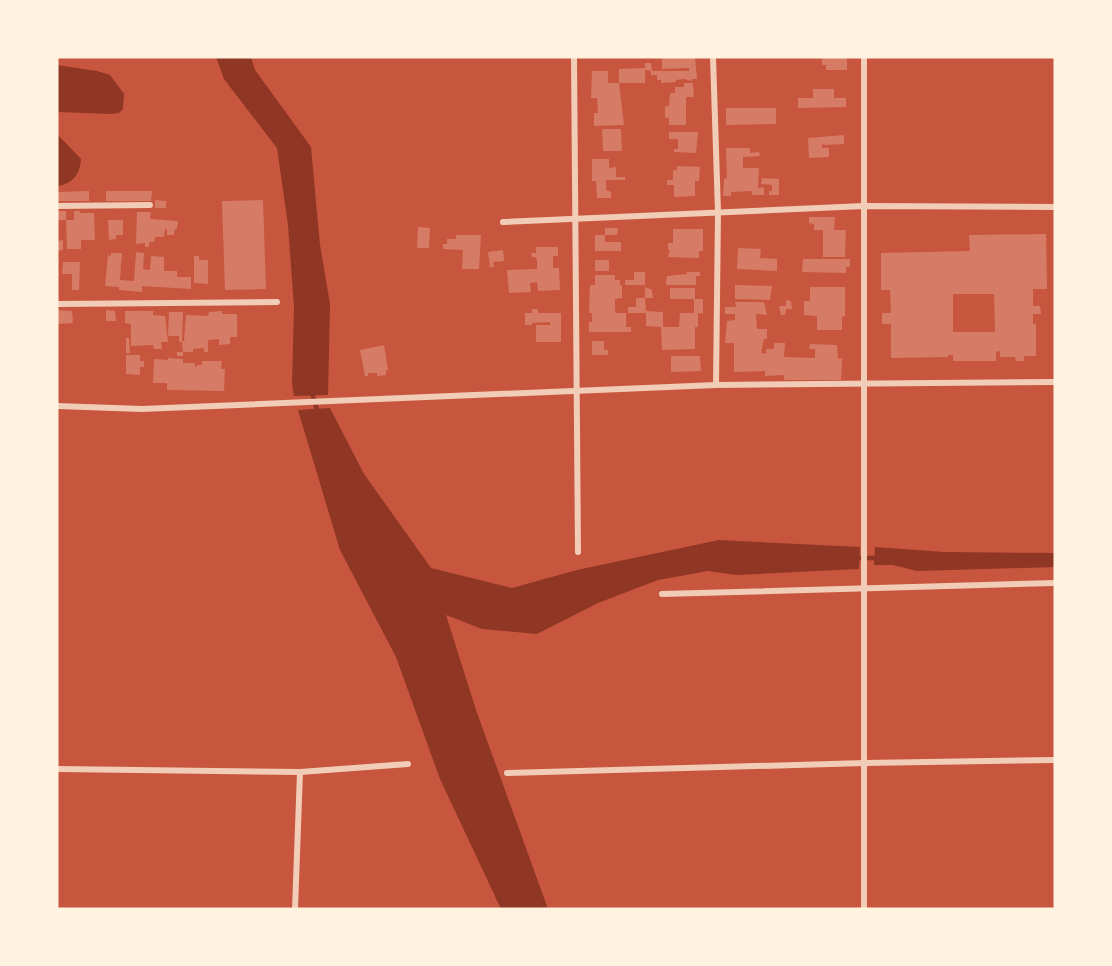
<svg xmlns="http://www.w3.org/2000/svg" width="1112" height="966" viewBox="0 0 1112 966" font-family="'Sofia Sans Condensed',sans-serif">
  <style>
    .water { fill: #8f3625 }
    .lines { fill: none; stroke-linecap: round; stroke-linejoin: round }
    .stream { stroke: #8f3625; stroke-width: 4.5 }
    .building { fill: #d67c66; fill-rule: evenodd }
    .minor { stroke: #f1ccb7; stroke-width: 6 }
  </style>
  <rect width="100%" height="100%" fill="#c8553d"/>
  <g class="water">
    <polygon points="216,57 251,57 255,70 311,147 320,245 330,304 328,395 294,396 292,384 294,307 288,225 277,148 224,79"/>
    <polygon points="57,65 97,71 110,75 124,94 123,109 119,113 111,114 57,112"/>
    <path d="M57,134L81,159C80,174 73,184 57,186Z"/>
    <polygon points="330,408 364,474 431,568 512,588 577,570 719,540 860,547 859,569 737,575 708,571 658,580 598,603 537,634 482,629 446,615 476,710 548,909 501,909 440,779 396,657 340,550 298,410"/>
    <polygon points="875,547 944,552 1055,553 1055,567 917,571 893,565 874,565"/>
  </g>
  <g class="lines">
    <g class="stream">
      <polyline points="311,390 318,413"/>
      <polyline points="854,558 878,558"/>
    </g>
  </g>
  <g class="building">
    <polygon points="662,57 695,57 697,79 692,79 692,81 684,79 676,80 676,82 661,83 661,80 657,80 657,75 651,75 651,71 689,71 689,68 662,69"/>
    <polygon points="822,57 847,57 847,70 826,70 826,65 822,65"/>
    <polygon points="645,63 651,63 652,71 645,70 645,83 619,83 619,69 645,68"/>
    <polygon points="592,71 608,71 608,83 619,83 624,125 594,126 594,113 598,113 597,98 591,98"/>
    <polygon points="684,83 693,83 694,97 686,97 686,125 669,125 669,118 665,118 665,106 669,106 670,93 675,93 675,87 684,87"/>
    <polygon points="813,89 834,89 834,98 846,98 846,107 798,108 798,98 813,98"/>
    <polygon points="726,108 776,108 776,124 726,125"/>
    <polygon points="602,129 621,129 622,151 603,151"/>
    <polygon points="669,132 698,132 696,153 674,152 674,149 678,149 678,139 669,139"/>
    <polygon points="844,135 844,144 824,145 822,144 822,148 829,148 829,157 809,158 808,138"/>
    <polygon points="726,148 750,148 750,153 759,152 760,156 743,157 743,168 759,168 758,188 764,187 764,195 752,195 752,191 731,192 731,196 723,196 724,179 727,178"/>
    <polygon points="592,159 609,159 609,168 616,167 616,177 625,177 625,180 606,180 606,190 611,192 611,198 597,198 596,181 592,181"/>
    <polygon points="677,166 700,167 699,181 695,181 695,196 674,197 674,185 667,185 667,180 673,180 673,170 677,170"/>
    <polygon points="762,178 779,179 779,195 769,195 769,191 772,191 772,185 761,184"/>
    <polygon points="89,191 89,201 57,201 57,192"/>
    <polygon points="106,191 152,191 151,201 106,201"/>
    <polygon points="155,200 166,201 166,208 155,208"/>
    <polygon points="263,200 266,289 225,290 222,201"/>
    <rect x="57" y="211" width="9" height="9"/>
    <polygon points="74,211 80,211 80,213 94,213 95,240 81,240 81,249 67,249 66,220 74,220"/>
    <polygon points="137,212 151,212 150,219 178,221 177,229 175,229 174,235 167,235 167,229 165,229 164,237 155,237 154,242 149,242 149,247 145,247 145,243 136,244"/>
    <polygon points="809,217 835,217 834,230 846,230 845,257 823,257 823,230 814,230 814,224 809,223"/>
    <polygon points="108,220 123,220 123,235 116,235 116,239 109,240"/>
    <polygon points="418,227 430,228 429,248 417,248"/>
    <polygon points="605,228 618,228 617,235 605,235 605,242 621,242 621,251 595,251 595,235 605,235"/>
    <polygon points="673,229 703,229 703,251 699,251 699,258 668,257 670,250 668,250 668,243 673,243"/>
    <path d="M1046,234L1047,289H1033V306H1040L1041,314H1033V324H1036V356H1024V361H1016L1015,357H1000V351L996,352V361H953V355H948V357L891,358V324H882V313H891L890,290H881V253L970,251L969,235ZM953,294H994L995,332H953Z"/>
    <polygon points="456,235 481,235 479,269 462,269 463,250 443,249 443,244 447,244 447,239 456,239"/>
    <polygon points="63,240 63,250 57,251 57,241"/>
    <polygon points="536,247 558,247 558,256 553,256 553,268 559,268 560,290 538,291 537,282 530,283 531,292 509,293 507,270 537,269 537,260 535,257 532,257 531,253 536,253"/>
    <polygon points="738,248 761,249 760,258 777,259 777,271 737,269"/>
    <polygon points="503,250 504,261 493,262 494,267 490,267 488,252"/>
    <polygon points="136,252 144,253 143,269 150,270 151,256 164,257 164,271 177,271 177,277 191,277 191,289 142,286 142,292 119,290 119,287 105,286 108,255 111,256 111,253 122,253 121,266 118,266 121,267 120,280 134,281"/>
    <polygon points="194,256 199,256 199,260 208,260 208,284 194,283"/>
    <polygon points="803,259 850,259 850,267 846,267 846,273 802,272"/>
    <rect x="595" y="260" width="14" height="11"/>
    <polygon points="63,262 80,262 79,290 72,290 72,274 62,274"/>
    <polygon points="634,272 645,272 645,285 625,285 625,280 634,280"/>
    <polygon points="687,272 700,272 700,276 696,276 696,285 666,285 667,276 687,274"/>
    <polygon points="595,275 615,275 615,280 620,280 620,285 622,285 622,298 615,299 615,310 616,313 626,313 626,327 631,327 631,332 589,332 589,322 592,322 592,313 589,313 590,285 595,285"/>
    <polygon points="735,285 772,286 770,300 735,299"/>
    <polygon points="645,287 652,290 653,298 645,298"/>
    <polygon points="810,287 845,287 845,316 842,317 842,330 817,330 817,316 804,315 804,301 810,301"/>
    <polygon points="670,288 695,288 695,299 703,299 703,314 698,313 698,327 695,327 695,349 662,350 661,327 646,326 646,311 663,312 663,327 679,327 680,313 694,313 694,299 670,299"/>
    <polygon points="636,298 645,298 646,313 628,313 628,307 636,307"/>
    <polygon points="786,300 791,301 792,309 786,309 785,315 781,315 779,306 786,306"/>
    <polygon points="735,302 764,302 767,315 756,314 757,329 767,329 767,339 764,339 761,353 766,354 766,349 774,349 774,343 785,343 784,357 815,358 815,349 809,349 810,344 837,345 838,359 842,358 841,380 784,380 784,375 765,376 765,371 734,372 734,343 725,343 727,321 735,320 735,314 725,314 725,307 736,307"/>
    <polygon points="532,309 538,309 538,313 561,313 561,342 536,342 536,325 550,325 550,322 532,323 532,325 525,325 525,313 532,313"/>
    <polygon points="57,310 72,311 73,323 57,324"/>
    <polygon points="106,310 115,311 116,321 106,321"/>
    <polygon points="125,311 153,311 153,315 165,316 168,342 161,342 162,349 154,349 153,345 131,346 131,324 125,323"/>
    <polygon points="222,311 222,314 237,314 237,337 230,337 230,344 219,345 219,339 208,340 208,352 204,352 204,348 193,349 193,352 183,352 183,356 177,356 177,352 183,352 182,341 184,341 186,315 208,316 209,312"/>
    <polygon points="169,312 183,312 182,342 179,342 179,336 168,336"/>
    <polygon points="126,338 129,338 130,353 126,353"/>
    <polygon points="592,341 604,341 604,350 608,350 608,355 592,355"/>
    <polygon points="384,345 388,370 386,370 386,375 377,376 377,373 368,373 368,376 365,376 360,350"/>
    <polygon points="126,355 140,355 140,361 144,361 144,367 140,367 140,375 126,374"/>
    <polygon points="671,356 700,356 701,371 671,372"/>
    <polygon points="168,358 183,359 183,363 195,363 195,368 197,365 202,365 202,361 222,361 221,369 225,369 224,391 167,390 167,383 153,383 154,359 168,360"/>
  </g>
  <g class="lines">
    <g class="minor">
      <polyline points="574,57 578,552"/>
      <polyline points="713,57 718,212 716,385"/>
      <polyline points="864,57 864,909"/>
      <polyline points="57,206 150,205"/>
      <polyline points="503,222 864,206 1055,207"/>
      <polyline points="57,304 277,302"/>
      <polyline points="57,406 142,409 716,385 1055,382"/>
      <polyline points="662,594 1055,583"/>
      <polyline points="57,769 300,772 408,764"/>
      <polyline points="507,773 865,763 1055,760"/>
      <polyline points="295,909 300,772"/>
    </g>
  </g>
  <rect width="1112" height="966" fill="none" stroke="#fff3e0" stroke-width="117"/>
</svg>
